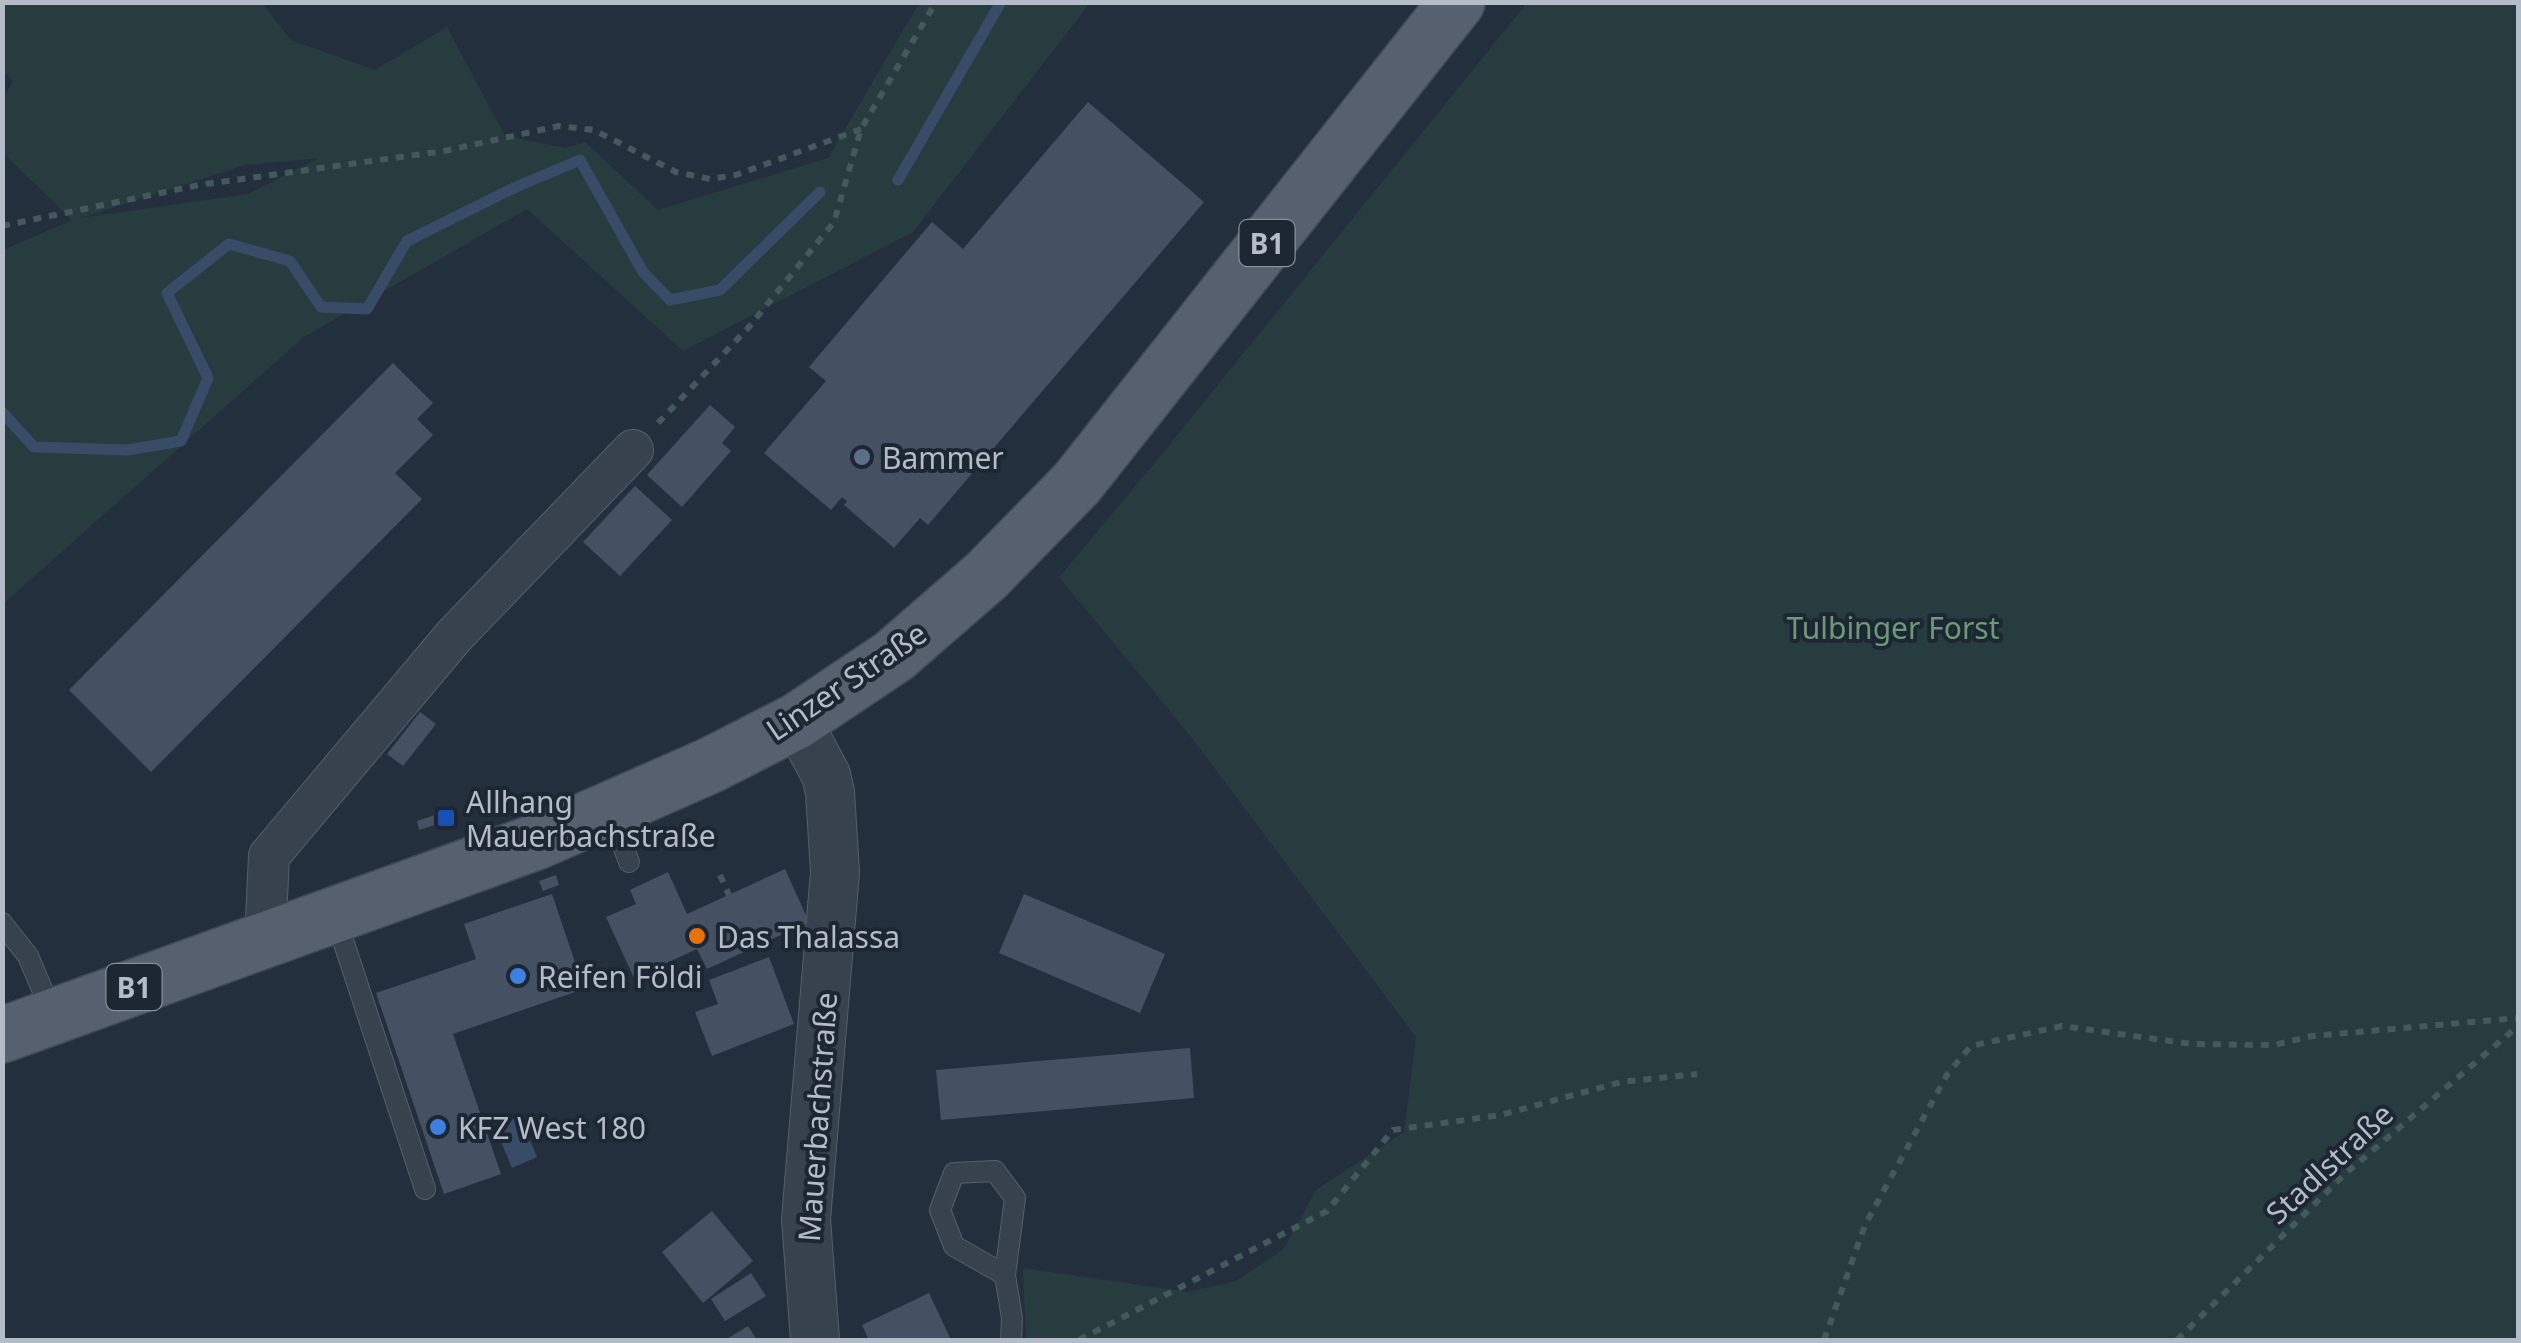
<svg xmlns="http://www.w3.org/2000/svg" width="2521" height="1343" viewBox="0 0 2521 1343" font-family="'Noto Sans',sans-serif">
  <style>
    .green { fill: #263c3f; fill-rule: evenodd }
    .water { fill: #394c67 }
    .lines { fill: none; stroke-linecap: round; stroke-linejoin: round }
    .stream { stroke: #394c67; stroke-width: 11 }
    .building { fill: #455162 }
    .service-casing { stroke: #565f6c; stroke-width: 22 }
    .minor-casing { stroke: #565f6c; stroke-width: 42 }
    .tertiary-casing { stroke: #565f6c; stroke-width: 50 }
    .primary-casing { stroke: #414a57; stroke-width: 58 }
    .path { stroke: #44595c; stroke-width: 6; stroke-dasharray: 8 8; stroke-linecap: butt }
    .service { stroke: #38414e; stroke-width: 20 }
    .minor { stroke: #38414e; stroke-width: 40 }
    .tertiary { stroke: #38414e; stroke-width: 48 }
    .primary { stroke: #56606e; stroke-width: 55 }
    .service-dot { fill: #5c6f8a; stroke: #1d2633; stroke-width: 4 }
    .transit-dot { fill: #1a4fb4; stroke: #1d2633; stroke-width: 4 }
    .food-dot { fill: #e8710a; stroke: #1d2633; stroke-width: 4 }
    .shop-dot { fill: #3f7fe0; stroke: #1d2633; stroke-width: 4 }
    .labels { text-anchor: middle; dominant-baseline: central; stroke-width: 8; stroke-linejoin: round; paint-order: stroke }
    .shield { fill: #1d2633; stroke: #878f9c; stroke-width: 2.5 }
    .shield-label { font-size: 28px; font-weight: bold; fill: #b4bcc9 }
    .poi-label { font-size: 30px; fill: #b4bcc9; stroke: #1d2633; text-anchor: start }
    .park-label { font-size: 30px; fill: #6b9a76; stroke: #1d2633 }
    .street-label { font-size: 30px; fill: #b4bcc9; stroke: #1d2633 }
  </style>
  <rect width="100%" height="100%" fill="#242f3e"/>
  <g class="green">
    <path d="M2,3H262L291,40L375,70L447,27L505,136L566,148L585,142L658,210L828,158L919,3H1090L913,232L683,351L527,209L304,337L3,604V250L72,220L3,153V97L13,81L3,70ZM319,158L248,194L81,218L245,165Z"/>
    <polygon points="1527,3 2518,3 2518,1340 1026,1340 1023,1268 1188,1292 1236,1281 1283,1250 1316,1190 1404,1132 1416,1037 1192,738 1059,577 1153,465"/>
  </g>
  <polygon class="water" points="520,1116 537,1157 512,1168 495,1127"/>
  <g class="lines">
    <g class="stream">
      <polyline points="898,180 1001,2"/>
      <polyline points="2,412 34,447 127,450 181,441 208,378 167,293 229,244 290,261 321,307 367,309 407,241 516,187 580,160 643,272 670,300 720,290 820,192"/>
    </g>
  </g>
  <g class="building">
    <polygon points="1088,102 1204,202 928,525 920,518 894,548 844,505 847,501 842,497 831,510 764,453 826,381 809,367 932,222 963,249"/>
    <polygon points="393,363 433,403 417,419 433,435 395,473 422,499 151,772 69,690"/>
    <polygon points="710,405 735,427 722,443 731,451 682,507 647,475"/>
    <polygon points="635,486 672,520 620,576 583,542"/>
    <polygon points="420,712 436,724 403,766 387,754"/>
    <polygon points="435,815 438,824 419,830 417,821"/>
    <polygon points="785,869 809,922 707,969 697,949 634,978 606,917 636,904 630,890 668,872 687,914"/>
    <polygon points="556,875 559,885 543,891 539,881"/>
    <polygon points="552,894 584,989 453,1034 501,1174 444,1194 376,993 476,959 464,924"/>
    <polygon points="1024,894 1165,954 1140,1013 999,953"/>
    <polygon points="769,957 794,1024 712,1056 695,1012 718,1004 709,980"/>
    <polygon points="1190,1048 1194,1098 941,1120 936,1070"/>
    <polygon points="712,1211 753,1261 703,1303 662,1252"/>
    <polygon points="751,1273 766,1296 725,1321 711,1299"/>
    <polygon points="929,1293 951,1340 869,1340 862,1325"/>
    <polygon points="748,1326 757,1340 725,1340"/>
  </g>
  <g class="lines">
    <g class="service-casing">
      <g id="service">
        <polyline points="611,813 629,862"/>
        <polyline points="335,916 425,1189"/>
        <polyline points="2,923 28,956 53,1015"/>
        <polyline points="1005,1275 954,1246 940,1210 954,1173 995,1171 1015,1198 1005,1275 1012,1318 1011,1340"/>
      </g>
    </g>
    <g class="minor-casing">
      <polyline id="minor" points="265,940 269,856 454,636 633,450"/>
    </g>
    <g class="tertiary-casing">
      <polyline id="tertiary" points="797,721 826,775 830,792 835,872 806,1219 815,1340"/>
    </g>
    <g class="primary-casing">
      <polyline id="primary" points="2,1035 536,842 711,765 797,721 894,656 986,576 1077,483 1457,2"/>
    </g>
    <g class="path">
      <polyline points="2,226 199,185 444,151 559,126 594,130 676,172 710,179 736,175 861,129"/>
      <polyline points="658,423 748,328 834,222 861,129 936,2"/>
      <polyline points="720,875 729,895"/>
      <polyline points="1079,1340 1327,1211 1393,1130 1501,1115 1621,1082 1697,1074"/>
      <polyline points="1824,1340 1865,1225 1948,1073 1971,1046 2062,1026 2192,1044 2274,1045 2312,1036 2518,1018"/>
      <polyline points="2177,1340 2345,1174 2518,1026"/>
    </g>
    <use href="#service" class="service"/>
    <use href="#minor" class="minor"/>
    <use href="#tertiary" class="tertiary"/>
    <use href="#primary" class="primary"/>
  </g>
  <circle class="service-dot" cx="862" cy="457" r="10"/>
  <rect class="transit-dot" x="436" y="808" width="20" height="20" rx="5"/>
  <circle class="food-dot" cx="697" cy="936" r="10"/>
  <g class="shop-dot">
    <circle cx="518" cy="976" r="10"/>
    <circle cx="438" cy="1127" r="10"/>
  </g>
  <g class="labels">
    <g class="shield">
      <rect x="1239.5" y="220" width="55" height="46" rx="8"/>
      <rect x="106.5" y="964" width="55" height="46" rx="8"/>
    </g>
    <g class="shield-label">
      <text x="1267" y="243">B1</text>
      <text x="134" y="987">B1</text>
    </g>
    <g class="poi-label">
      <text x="882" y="457">Bammer</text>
      <text x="466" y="801">Allhang<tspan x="466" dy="34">Mauerbachstraße</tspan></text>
      <text x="717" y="936">Das Thalassa</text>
      <text x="538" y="976">Reifen Földi</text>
      <text x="458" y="1127">KFZ West 180</text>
    </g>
    <g class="park-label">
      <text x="1893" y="627">Tulbinger Forst</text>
    </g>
    <g class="street-label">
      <text transform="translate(846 681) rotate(-34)">Linzer Straße</text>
      <text transform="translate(817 1117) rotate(-86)">Mauerbachstraße</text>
      <text transform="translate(2329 1163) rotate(-43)">Stadlstraße</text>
    </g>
  </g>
  <rect width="2521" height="1343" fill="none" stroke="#b4bcc9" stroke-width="10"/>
</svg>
